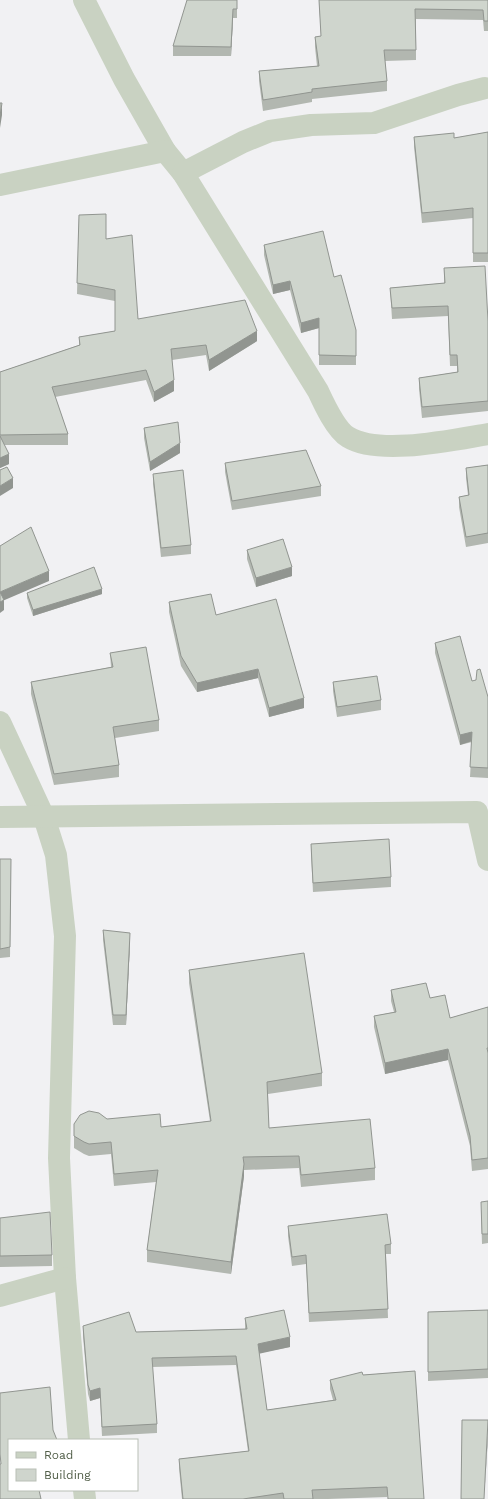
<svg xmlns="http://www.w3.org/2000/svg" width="488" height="1499" viewBox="0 0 488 1499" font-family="'Work Sans',sans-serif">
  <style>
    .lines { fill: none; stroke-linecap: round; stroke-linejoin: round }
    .minor { stroke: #c9d2c2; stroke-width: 22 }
    .wall { fill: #b2b7b0 }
    .shaded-wall { fill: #919590 }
    .building { fill: #cfd5cd; stroke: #919590 }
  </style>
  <rect width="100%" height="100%" fill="#f1f1f3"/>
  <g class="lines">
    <g class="minor">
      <path d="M84,0L124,79L165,151L183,173L318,391C324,404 336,430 348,437C379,456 452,440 488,434"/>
      <polyline points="183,173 243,142 270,131 311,125 374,123 458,95 485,88"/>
      <polyline points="0,185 165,151"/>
      <polyline points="0,722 44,817 56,855 65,936 59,1158 65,1278 79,1440"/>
      <polyline points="0,817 477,812 488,860"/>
      <polyline points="0,1296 65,1278"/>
      <polyline points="84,1490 85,1499"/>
    </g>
  </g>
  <g class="wall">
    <polygon points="237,0 237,18 233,18 231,56 173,56 173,46"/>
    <polygon points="319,0 488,0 488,31 484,31 483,20 416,19 416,60 385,61 387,81 387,91 312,99 312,102 263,111 259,81 259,71 317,66 315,47 315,37 321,36"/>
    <polygon points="488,132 488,262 473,262 473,218 422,223 414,147 414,137 454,138"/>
    <polygon points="79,215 106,239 138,319 257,341 209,371 206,355 172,360 174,391 154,402 146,380 55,397 68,434 68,445 4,445 9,464 0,468 0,372 79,345 79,337 115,331 115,301 77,294"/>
    <polygon points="264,245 334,277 356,330 356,365 319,365 319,328 301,333 290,290 273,294 264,255"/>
    <polygon points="444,268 488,321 488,411 422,418 419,389 419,378 457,372 457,366 450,366 448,316 392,319 390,288 444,283"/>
    <polygon points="144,428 180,453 150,471 144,438"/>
    <polygon points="225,463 321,486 321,496 232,510 225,472"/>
    <polygon points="488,465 488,543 466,547 459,507 459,497 468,495 466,478 466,468"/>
    <polygon points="153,474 191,545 191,554 161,557 153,484"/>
    <polygon points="247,550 292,576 256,587 247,559"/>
    <polygon points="27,593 102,594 33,616 27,598"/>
    <polygon points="169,602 216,615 304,708 269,717 258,678 197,692 181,666 169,612"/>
    <polygon points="435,643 488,697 488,778 470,777 472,742 460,745 435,653"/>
    <polygon points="110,653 159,720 159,731 115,738 119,765 119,777 54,785 31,694 31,682 111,667"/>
    <polygon points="333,682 381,700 381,710 337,717 333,691"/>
    <polygon points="311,844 391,877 391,887 313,892 311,854"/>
    <polygon points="0,859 11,859 10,957 0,958"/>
    <polygon points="103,930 130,943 126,1025 113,1025 103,940"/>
    <polygon points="189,970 322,1073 322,1086 268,1094 269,1128 375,1168 375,1180 301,1187 299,1168 244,1170 244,1176 231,1274 147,1262 147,1250 156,1182 114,1186 111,1154 89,1156 84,1154 74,1148 74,1124 107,1119 161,1127 210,1121 189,983"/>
    <polygon points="391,990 430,998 450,1018 488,1007 488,1169 472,1171 470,1146 448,1060 385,1074 374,1027 374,1016 394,1012 391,1001"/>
    <polygon points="488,1201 488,1243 482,1244 481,1211"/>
    <polygon points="0,1218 52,1255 52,1266 0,1267"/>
    <polygon points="288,1226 391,1244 391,1254 386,1254 388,1318 309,1322 306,1264 292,1266 288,1236"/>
    <polygon points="488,1310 488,1378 428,1381 428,1312"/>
    <polygon points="245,1318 290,1347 259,1353 267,1410 333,1400 330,1389 330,1380 363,1375 415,1371 387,1497 328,1499 182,1499 179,1468 179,1459 248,1451 236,1365 152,1367 157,1424 157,1433 102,1436 100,1398 90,1401 88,1394 83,1336 83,1326 136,1332 245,1329"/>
  </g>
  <g class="shaded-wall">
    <polygon points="233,9 233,18 231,56 231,47"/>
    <polygon points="2,103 2,115 0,128 0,116"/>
    <polygon points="290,281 290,290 273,294 273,285"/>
    <polygon points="319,318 319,328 301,333 301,323"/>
    <polygon points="257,331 257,341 209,371 209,360"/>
    <polygon points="174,380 174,391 154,402 154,392"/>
    <polygon points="180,443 180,453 150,471 150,462"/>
    <polygon points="9,454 9,464 0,468 0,458"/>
    <polygon points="13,478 13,488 0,496 0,486"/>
    <polygon points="292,567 292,576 256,587 256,578"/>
    <polygon points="49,571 49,581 0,602 0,592"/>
    <polygon points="102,589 102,594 33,616 33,610"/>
    <polygon points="4,600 4,610 0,613 0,602"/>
    <polygon points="258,669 258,678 197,692 197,683"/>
    <polygon points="304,698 304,708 269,717 269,708"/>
    <polygon points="472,732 472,741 460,745 460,735"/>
    <polygon points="130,933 130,943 126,1025 126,1015"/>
    <polygon points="448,1049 448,1060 385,1074 385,1063"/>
    <polygon points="244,1164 244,1176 231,1274 231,1262"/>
    <polygon points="290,1337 290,1347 258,1354 258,1344"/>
    <polygon points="100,1388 100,1398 90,1401 90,1391"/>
    <polygon points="488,1429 488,1438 484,1499"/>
  </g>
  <g class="building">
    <polygon points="187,0 237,0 237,9 233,9 231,47 173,46"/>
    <polygon points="319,0 488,0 488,21 484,21 483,10 415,9 416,50 384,50 387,81 312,89 312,92 263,100 259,71 319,66 315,37 321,36"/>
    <polygon points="0,103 2,103 0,116"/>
    <polygon points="488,132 488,253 473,253 473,208 422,213 414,137 454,133 454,138"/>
    <polygon points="106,214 106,239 132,235 138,319 245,300 257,331 209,360 206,345 171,349 174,380 154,392 146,370 52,387 68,434 0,435 0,372 80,345 79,337 115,331 115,290 77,283 79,215"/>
    <polygon points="323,231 334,277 341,275 356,330 356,356 319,355 319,318 301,323 290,281 273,285 264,245"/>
    <polygon points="485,266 488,321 488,401 422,407 419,378 458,372 457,355 450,355 448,306 392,308 390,288 445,283 444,268"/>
    <polygon points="178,422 180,443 150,462 144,428"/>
    <polygon points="0,436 9,454 0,458"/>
    <polygon points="306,450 321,486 232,501 225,463"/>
    <polygon points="488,465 488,533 466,537 459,497 469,495 466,468"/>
    <polygon points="7,467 13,478 0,486 0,470"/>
    <polygon points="183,470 191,545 161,548 153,474"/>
    <polygon points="31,527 49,571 0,592 0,546"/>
    <polygon points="283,539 292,567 256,578 247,550"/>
    <polygon points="94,567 102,589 33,610 27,593"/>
    <polygon points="0,592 4,600 0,602"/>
    <polygon points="211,594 216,615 276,599 304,698 269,708 258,669 197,683 181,656 169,602"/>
    <polygon points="460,636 472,681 476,680 477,670 480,669 488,697 488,768 470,767 472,732 460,735 435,643"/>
    <polygon points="146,647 159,720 113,727 119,765 54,774 31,682 113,667 110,653"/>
    <polygon points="377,676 381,700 337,707 333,682"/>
    <polygon points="389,839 391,877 313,883 311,844"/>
    <polygon points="0,859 11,859 10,947 0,949"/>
    <polygon points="103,930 130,933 126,1015 113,1015"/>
    <polygon points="304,953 322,1073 267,1082 269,1128 370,1119 375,1168 301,1175 299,1156 243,1157 244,1164 231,1262 147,1250 158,1170 114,1174 111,1142 89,1144 84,1142 74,1136 74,1124 80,1115 89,1111 99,1113 107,1119 160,1114 161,1127 211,1121 189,970"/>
    <polygon points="426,983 430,998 445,995 450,1018 488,1007 488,1048 487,1048 488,1053 488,1158 472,1160 470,1136 448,1049 385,1063 374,1016 396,1012 391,990"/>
    <polygon points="488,1201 488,1234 482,1234 481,1202"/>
    <polygon points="50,1212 52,1255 0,1256 0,1218"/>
    <polygon points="387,1214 391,1244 385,1245 388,1309 309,1313 306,1255 292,1257 288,1226"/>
    <polygon points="284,1310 290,1337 258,1344 267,1410 336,1400 330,1380 362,1372 363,1375 415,1371 424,1499 388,1499 387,1487 312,1490 313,1499 284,1499 283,1493 243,1499 183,1499 179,1459 249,1451 236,1356 152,1358 157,1424 102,1427 100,1388 90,1391 88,1385 83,1326 129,1312 136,1332 247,1329 245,1318"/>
    <polygon points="488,1310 488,1369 428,1372 428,1312"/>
    <polygon points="50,1387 53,1430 57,1440 9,1440 9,1490 39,1490 41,1499 0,1499 0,1464 1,1464 0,1454 0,1393"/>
    <polygon points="462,1420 488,1420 484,1499 461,1499"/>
  </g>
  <rect x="8" y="1439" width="130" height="52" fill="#ffffff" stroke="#b9bfb6"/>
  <rect x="16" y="1452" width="20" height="6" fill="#c9d2c2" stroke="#b9bfb6"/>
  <text x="44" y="1459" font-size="12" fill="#515e48">Road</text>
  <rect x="16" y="1469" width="20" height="12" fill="#cfd5cd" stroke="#b9bfb6"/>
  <text x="44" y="1479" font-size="12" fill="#515e48">Building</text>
</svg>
